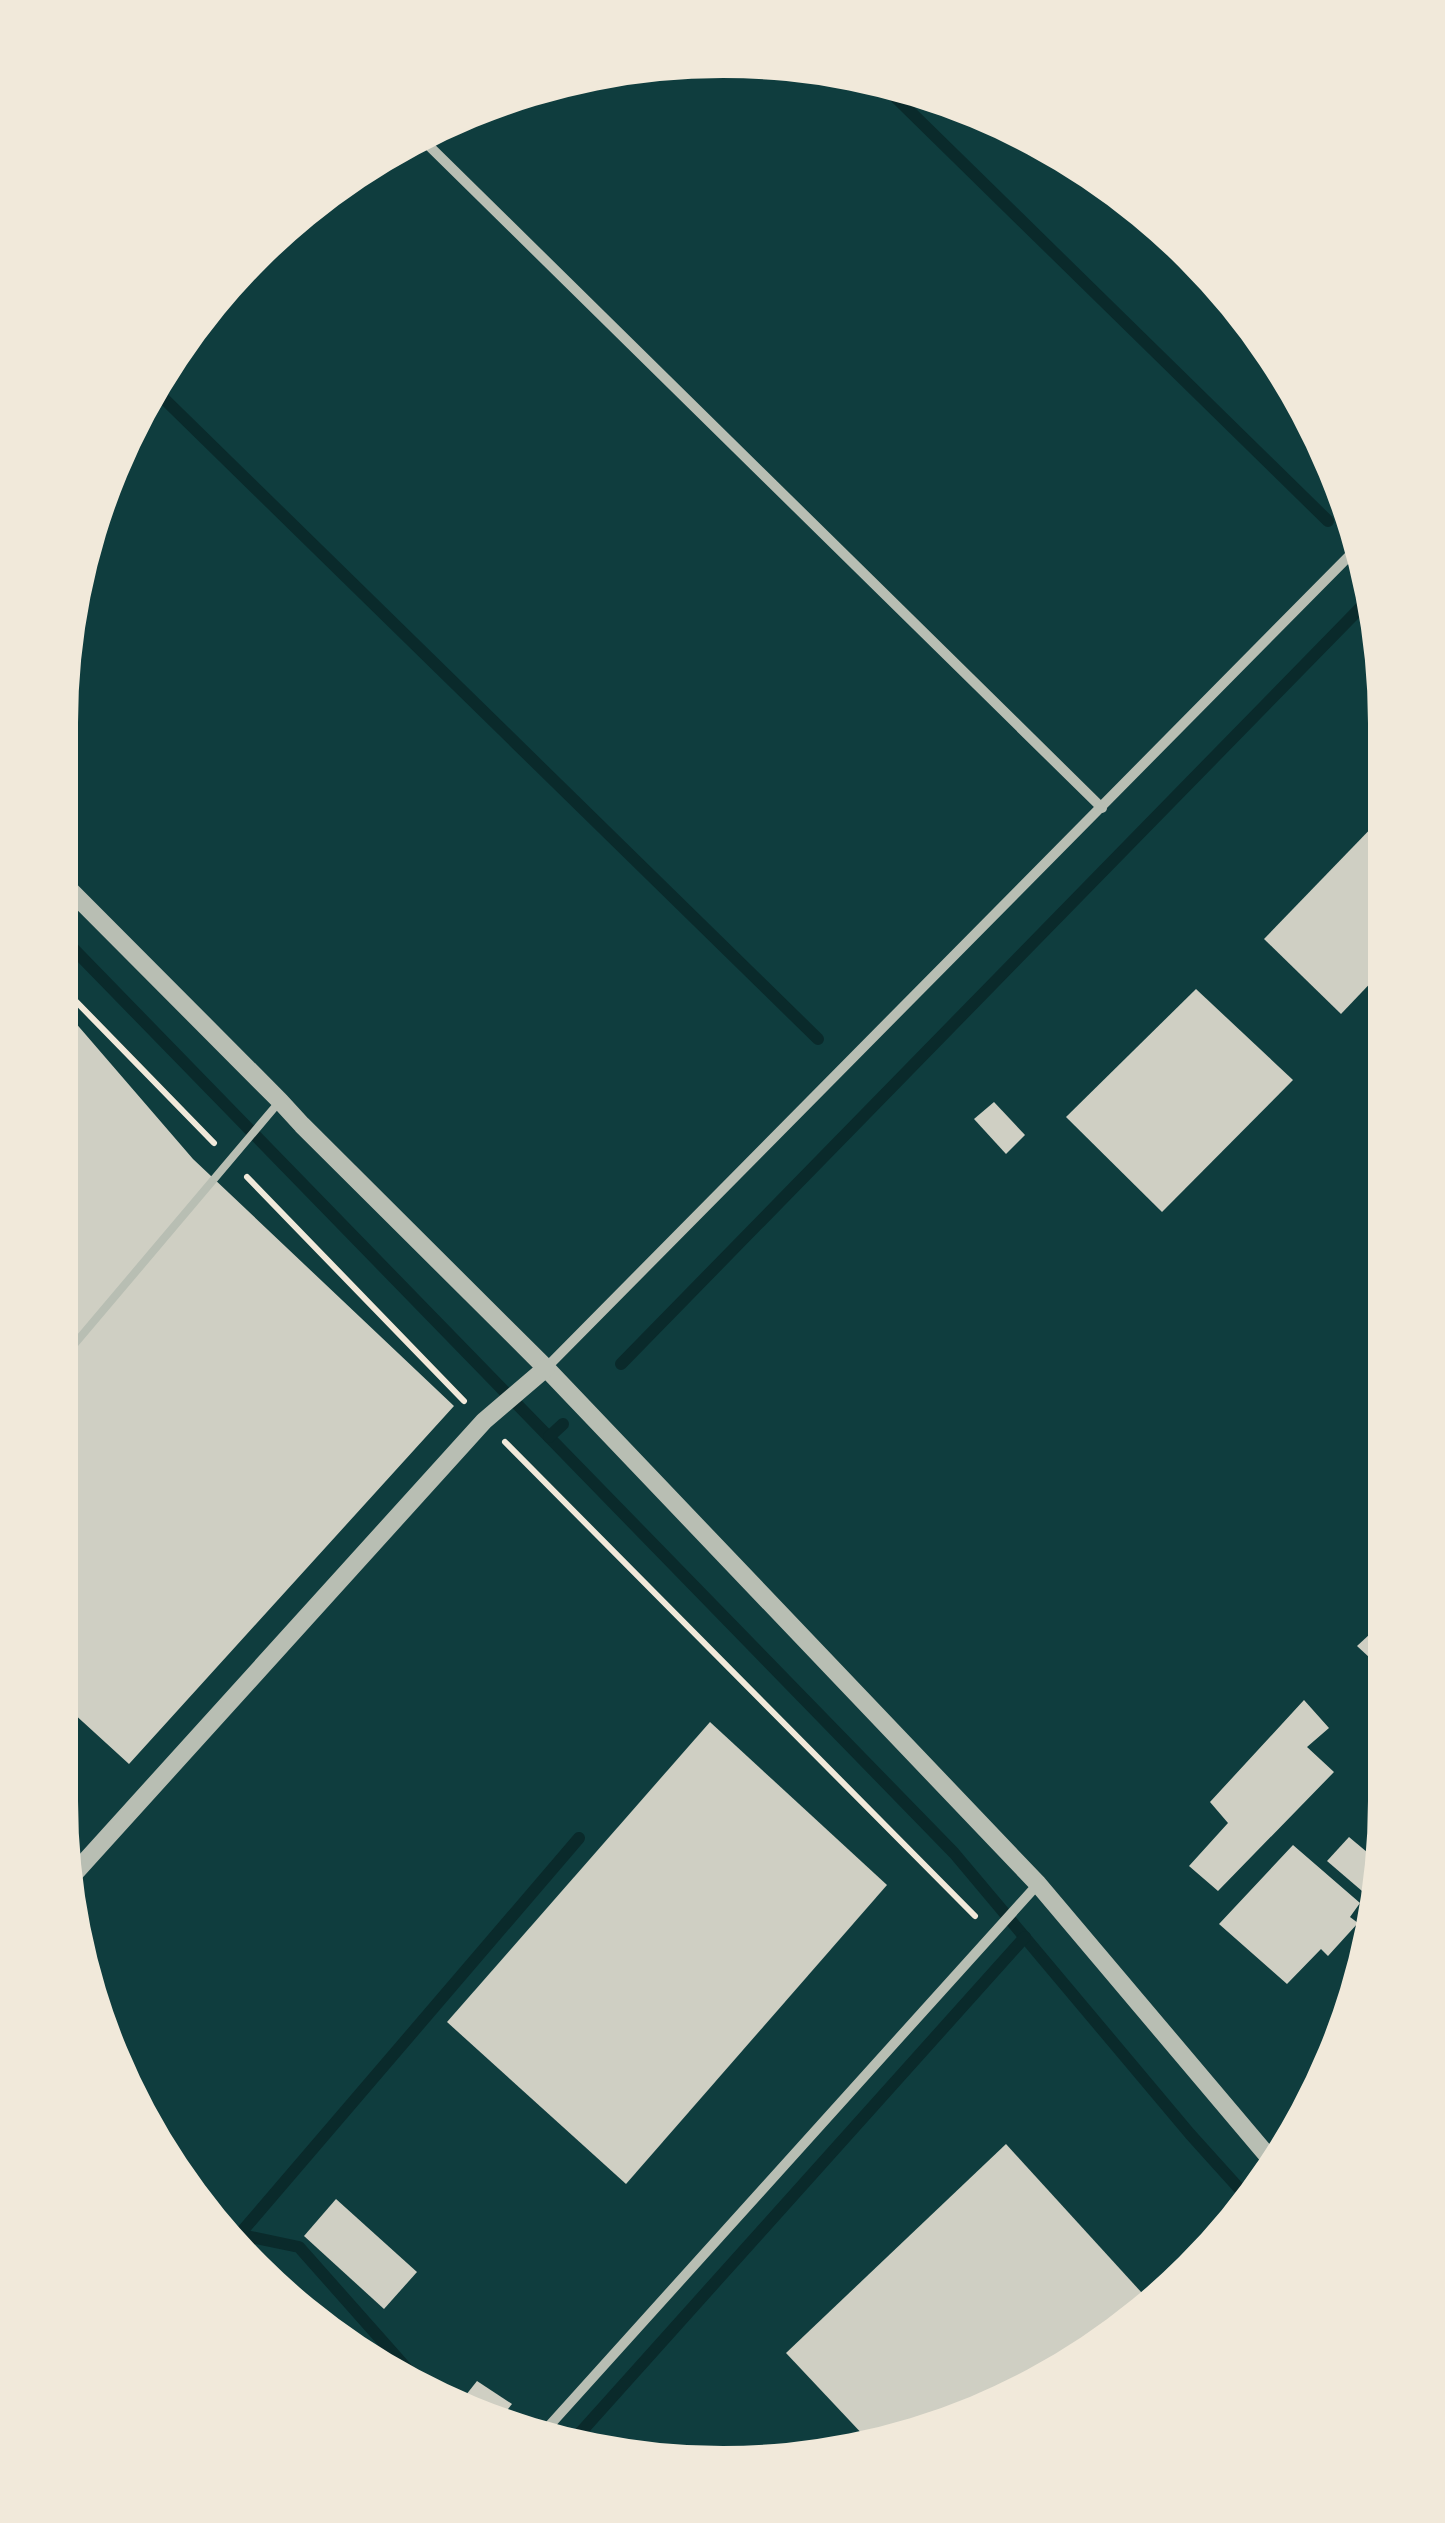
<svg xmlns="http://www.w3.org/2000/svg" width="1445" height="2523" viewBox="0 0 1445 2523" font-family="'Nunito Sans',sans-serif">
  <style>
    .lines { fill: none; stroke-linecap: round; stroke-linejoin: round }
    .stream { stroke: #0a2a2b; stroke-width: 12 }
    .building { fill: #cfcfc3 }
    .path { stroke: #f1e9da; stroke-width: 6 }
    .service { stroke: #b8beb3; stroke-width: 8 }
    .minor { stroke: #b8beb3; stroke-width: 10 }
    .tertiary { stroke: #b8beb3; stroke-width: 18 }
  </style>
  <rect width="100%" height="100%" fill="#0f3d3e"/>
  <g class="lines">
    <g class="stream">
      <polyline points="880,82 1328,521"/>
      <polyline points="191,332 330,190"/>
      <polyline points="152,387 818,1039"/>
      <polyline points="61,936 954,1853 1190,2134 1245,2195"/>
      <polyline points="621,1364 1370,598"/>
      <polyline points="549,1437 563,1424"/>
      <polyline points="227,2232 299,2247 416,2379"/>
      <polyline points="239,2235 579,1838"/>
      <polyline points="572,2442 1025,1937"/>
    </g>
  </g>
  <g class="building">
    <polygon points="1380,819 1381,972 1341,1014 1264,939"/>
    <polygon points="1196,989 1293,1080 1162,1212 1066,1117"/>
    <polygon points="61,1006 193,1159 454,1406 129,1764 60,1701"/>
    <polygon points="994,1102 1025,1135 1006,1154 974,1119"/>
    <polygon points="1383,1622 1383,1670 1357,1646"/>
    <polygon points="1304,1700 1329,1728 1307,1747 1334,1772 1218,1891 1189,1866 1228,1823 1210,1802"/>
    <polygon points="710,1722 887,1885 626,2184 447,2022"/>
    <polygon points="1349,1837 1380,1863 1374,1892 1369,1897 1327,1861"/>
    <polygon points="1293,1845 1360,1903 1350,1917 1358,1923 1328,1956 1321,1949 1287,1984 1219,1924"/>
    <polygon points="1006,2144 1152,2304 975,2413 866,2438 786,2353"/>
    <polygon points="336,2199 417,2272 384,2309 304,2236"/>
    <polygon points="477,2381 512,2404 501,2418 462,2400"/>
  </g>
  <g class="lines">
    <g class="path">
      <polyline points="61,986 214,1143"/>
      <polyline points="247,1177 464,1401"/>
      <polyline points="505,1442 975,1916"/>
    </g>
    <polyline class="service" points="61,1360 280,1101"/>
    <g class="minor">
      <polyline points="418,135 1102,808"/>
      <polyline points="546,1368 1358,547"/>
      <polyline points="540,2436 1038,1884"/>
    </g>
    <g class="tertiary">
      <polyline points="61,881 280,1101 302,1125 546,1368 1038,1884 1272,2161"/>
      <polyline points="72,1876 484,1421 546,1368"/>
    </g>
  </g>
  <path d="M0 0H1445V2523H0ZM723 78H723A645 645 0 0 1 1368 723V1801A645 645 0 0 1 723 2446H723A645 645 0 0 1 78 1801V723A645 645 0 0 1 723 78Z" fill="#f1e9da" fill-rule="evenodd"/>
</svg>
